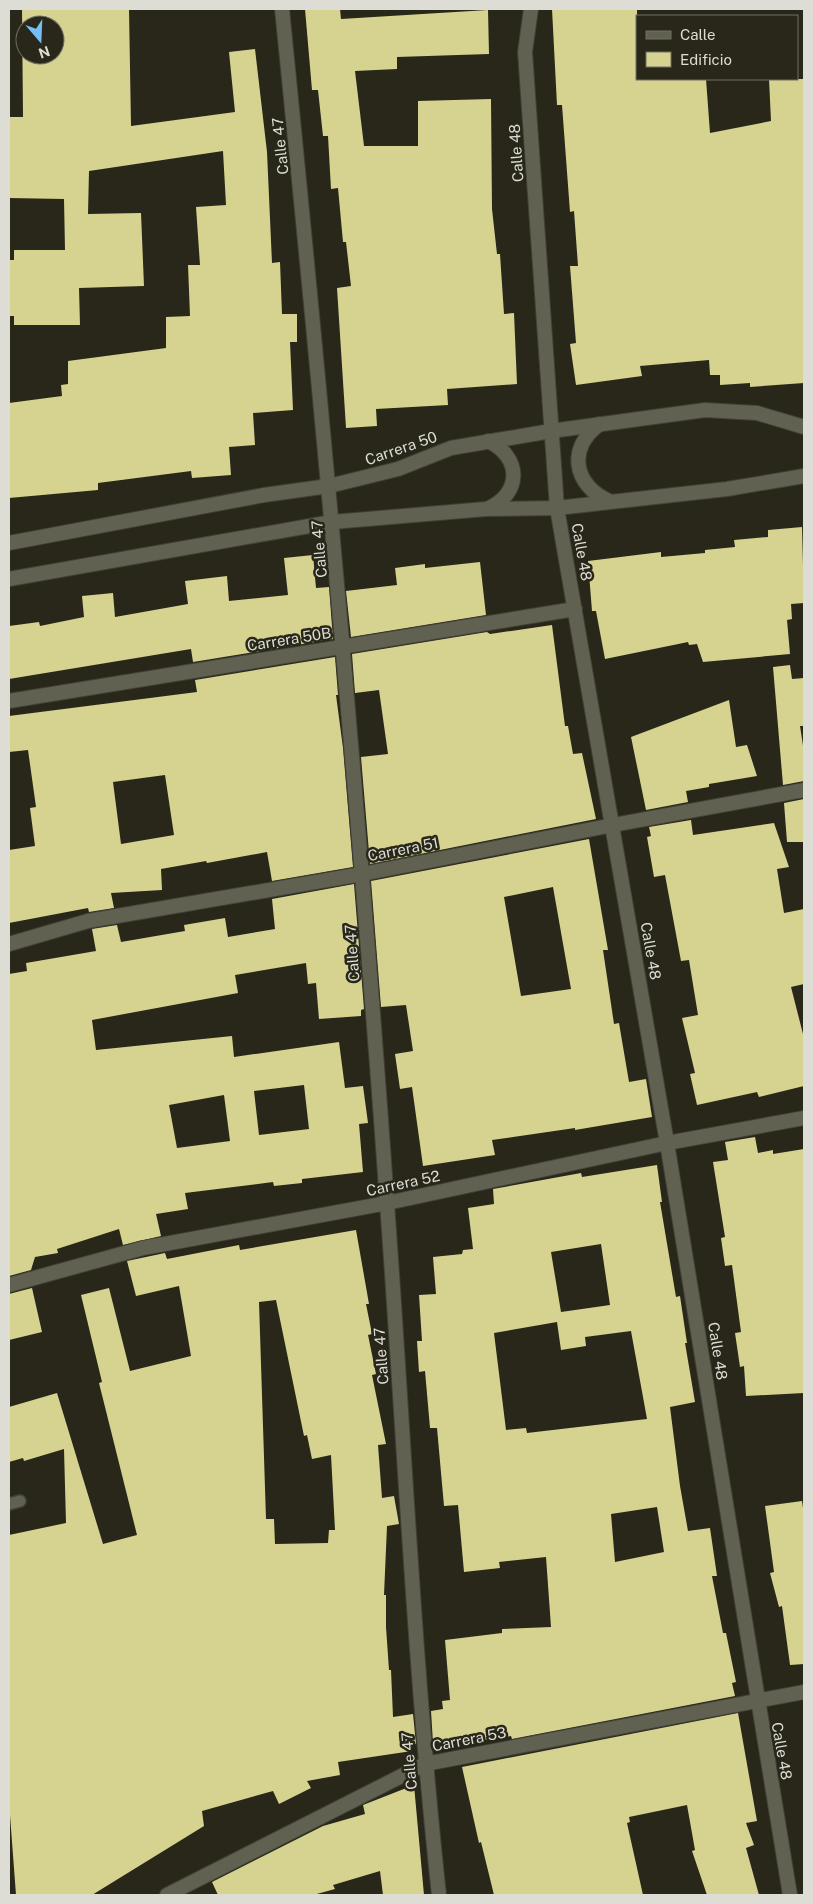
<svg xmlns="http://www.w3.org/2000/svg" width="813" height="1904" viewBox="0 0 813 1904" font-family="'Public Sans',sans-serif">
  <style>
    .building { fill: #d6d390; fill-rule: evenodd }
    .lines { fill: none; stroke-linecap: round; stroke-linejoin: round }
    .service-casing { stroke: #424137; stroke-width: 14 }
    .minor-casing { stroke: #424137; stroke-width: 16 }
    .tertiary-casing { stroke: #424137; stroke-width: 16 }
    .service { stroke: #616152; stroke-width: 11 }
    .minor { stroke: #616152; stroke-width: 14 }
    .tertiary { stroke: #616152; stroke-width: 14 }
    .labels { text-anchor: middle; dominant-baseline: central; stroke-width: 5; stroke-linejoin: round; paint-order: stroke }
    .street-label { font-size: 15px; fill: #ddddd5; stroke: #28271a }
  </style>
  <rect width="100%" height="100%" fill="#28271a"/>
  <g class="building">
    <path d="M22,9H129L131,126L235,112L229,52L255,49L267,152L272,263L280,262L282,314H297V342H290L293,410L253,413L255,445L229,447L231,475L192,478L191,471L98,483V490L9,498V403L62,396L61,385L68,384V361L166,348V317L190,316L188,265H200L196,207L226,205L223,151L89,171L88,214L141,213L144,286L79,288L80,325H14V316H9V260H14V250H65L64,199L9,198V117H23ZM25,25H55V55H25Z"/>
    <polygon points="305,9 340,9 341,19 488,10 489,54 397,57 397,69 355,71 364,146 418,146 418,101 491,99 492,209 497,254 500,254 504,314 514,313 517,384 447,389 448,405 376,409 377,426 346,428 337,288 351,286 346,242 343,242 338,188 331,189 328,136 323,136 318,90 312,90"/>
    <polygon points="552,9 637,9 637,79 706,79 710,133 771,121 769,79 804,79 804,383 750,387 750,383 720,385 720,375 710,375 709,360 640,366 642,376 576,385 570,344 576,343 570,266 578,266 574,211 570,212 562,105 557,105"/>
    <polygon points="802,527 804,603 791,604 792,619 787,620 790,654 703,662 697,644 689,645 688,642 605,659 596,611 592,611 588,561 661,552 661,557 705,553 705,550 735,547 734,540 768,537 768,530"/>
    <polygon points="313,555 316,588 329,587 333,639 193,662 191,649 9,679 9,626 39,622 40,626 84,617 82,596 113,593 115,617 188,604 185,581 227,576 229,601 288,595 284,558"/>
    <polygon points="480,562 486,615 351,637 346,591 397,585 395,568 425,564 425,568"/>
    <polygon points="552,625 565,726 568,726 573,754 582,753 596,819 370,864 361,757 388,754 379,690 355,693 352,654 487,632 490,634"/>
    <path d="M335,657L338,695H336L343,748L353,867L272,881L267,852L207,863L206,861L161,869L162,890L111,893L114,908L89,912L88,908L9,923V850L35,846L30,808L36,807L28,750L9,752V716L197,692L195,680ZM165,775L174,835L121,844L113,782Z"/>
    <polygon points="790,665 792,679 804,678 804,726 800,726 804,752 804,781 783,785 773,667"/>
    <polygon points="729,700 736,747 747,745 757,776 709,784 709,787 686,791 688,802 646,810 631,737"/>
    <polygon points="804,799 804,842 787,842 784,803"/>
    <polygon points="691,820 693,835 774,823 789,867 777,869 784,913 804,909 804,984 791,987 804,1038 804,1086 759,1097 757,1092 697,1105 690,1074 695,1073 682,1018 698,1015 689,960 681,961 665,875 654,877 647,837 651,836 649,827"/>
    <path d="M589,839L608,950H603L614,1024L619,1023L629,1082L646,1079L652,1117L575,1130V1128L492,1140L495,1155L423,1166L412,1087L400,1089L395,1054L413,1051L406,1005L381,1007L371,881ZM553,887L571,989L521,996L504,897Z"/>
    <path d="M354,884L364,1009L361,1010V1016L319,1019L316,983L308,984L306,963L235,975L238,993L92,1020L96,1050L232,1036L234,1057L339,1042L345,1088L363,1086L368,1123L359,1124L363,1172L302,1179V1183L274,1186L273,1182L185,1193L188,1209L156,1214L161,1236L123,1245L119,1229L57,1249L58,1253L35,1257L31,1270L9,1276V974L27,971L26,963L96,951L92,929L117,925L121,942L185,931L184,925L225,918L228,937L275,929L272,899ZM304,1085L309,1129L259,1135L254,1091ZM224,1095L230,1141L177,1148L169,1105Z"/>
    <polygon points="755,1137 758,1153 773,1150 773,1154 804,1149 804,1393 746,1396 744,1366 740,1367 735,1333 741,1332 732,1265 725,1266 721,1238 725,1237 713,1162 728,1160 725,1142"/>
    <path d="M657,1165L662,1202H660L676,1297L680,1296L687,1343H685L695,1402L670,1407L680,1486L688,1531L710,1528L717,1576H712L723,1633H726L736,1682L732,1683L735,1696L512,1739L511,1736L457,1744L456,1740L433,1743L431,1711L443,1709L442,1701L450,1700L445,1640L502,1633V1629L551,1627L546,1557L499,1562L500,1568L464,1572L458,1505L444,1506L437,1428H430L425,1371L419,1372L417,1341H422L419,1295L436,1294L433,1257L462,1254L463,1250L473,1249L468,1208L494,1204L493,1189L581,1173L582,1177ZM601,1244L610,1305L561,1312L551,1252ZM557,1322L561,1350L586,1346L585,1337L631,1331L647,1419L527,1433L526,1428L506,1430L494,1333ZM657,1507L664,1552L615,1562L611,1514Z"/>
    <path d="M356,1230L369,1304H366L372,1334L368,1335L376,1374L372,1375L386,1444L378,1445L382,1498L394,1496L399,1524L387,1526L384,1595H386V1627L389,1670H391L393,1717L413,1714L416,1744L411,1745L412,1751L338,1762L340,1775L307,1781L311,1788L279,1804L273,1791L202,1811L204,1826L92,1895H16L9,1802V1535L66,1523L64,1449L24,1461L23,1458L9,1462V1407L57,1393L103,1544L137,1535L99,1383L102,1382L81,1295L109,1288L130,1371L191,1356L179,1286L136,1296L127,1261L165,1253L167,1259L239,1245L240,1250ZM276,1300L304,1436L307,1435L312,1459L331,1455L335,1530H329L328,1543L275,1544L274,1519H266L259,1302Z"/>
    <polygon points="32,1288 42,1332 9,1340 9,1294"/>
    <polygon points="802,1501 804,1515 804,1664 790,1665 782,1606 779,1607 770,1573 774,1572 765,1506"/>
    <polygon points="738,1713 757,1821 746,1823 754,1845 746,1848 759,1895 707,1895 692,1851 695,1850 687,1805 629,1817 630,1822 627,1823 643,1895 494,1895 481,1842 479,1843 462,1767"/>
    <polygon points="414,1785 424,1895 383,1895 380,1871 333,1885 335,1889 313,1895 218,1895 212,1882 323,1826 365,1814 363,1805"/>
  </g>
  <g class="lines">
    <g class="service-casing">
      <polyline id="service" points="9,1504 20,1501"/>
    </g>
    <g class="minor-casing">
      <g id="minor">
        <path d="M282,9C322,406 359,804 387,1203C404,1434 414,1665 439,1895"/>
        <polyline points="9,701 575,609"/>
        <polyline points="9,944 88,921 362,874 613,825 804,790"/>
        <polyline points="9,1285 143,1248 387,1203 667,1143 804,1118"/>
        <polyline points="167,1895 425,1764 804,1692"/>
      </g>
    </g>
    <g class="tertiary-casing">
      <g id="tertiary">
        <polyline points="531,9 525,52 557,508 667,1143 790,1895"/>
        <path d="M600,424C567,447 573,485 609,501"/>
        <path d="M487,509C522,494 522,457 488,441"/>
        <polyline points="9,543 264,495 329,486 398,469 451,448 551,431 705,410 757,413 804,427"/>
        <polyline points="9,579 332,522 486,509 557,508 727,489 804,476"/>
      </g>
    </g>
    <use href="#service" class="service"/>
    <use href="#minor" class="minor"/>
    <use href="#tertiary" class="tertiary"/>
  </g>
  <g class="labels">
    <g class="street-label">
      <text transform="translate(280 146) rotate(-96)">Calle 47</text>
      <text transform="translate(516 153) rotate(-94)">Calle 48</text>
      <text transform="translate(401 448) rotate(-19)">Carrera 50</text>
      <text transform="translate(319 549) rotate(-95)">Calle 47</text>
      <text transform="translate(582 552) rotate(80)">Calle 48</text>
      <text transform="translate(289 639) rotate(-9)">Carrera 50B</text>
      <text transform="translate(403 849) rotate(-11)">Carrera 51</text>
      <text transform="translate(651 951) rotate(80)">Calle 48</text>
      <text transform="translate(352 953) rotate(-94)">Calle 47</text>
      <text transform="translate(403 1183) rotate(-12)">Carrera 52</text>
      <text transform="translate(718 1351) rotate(81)">Calle 48</text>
      <text transform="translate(381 1356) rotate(-94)">Calle 47</text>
      <text transform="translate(469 1739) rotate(-11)">Carrera 53</text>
      <text transform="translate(782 1751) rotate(80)">Calle 48</text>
      <text transform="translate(409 1761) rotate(-95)">Calle 47</text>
    </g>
  </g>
  <rect width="813" height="1904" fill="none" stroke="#ddddd5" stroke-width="20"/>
  <rect x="636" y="15" width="162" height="65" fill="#28271a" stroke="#707065"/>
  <rect x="646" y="31" width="25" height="8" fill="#616152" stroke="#707065"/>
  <text x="680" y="40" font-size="15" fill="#ddddd5">Calle</text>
  <rect x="646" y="52" width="25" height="15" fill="#d6d390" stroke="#707065"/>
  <text x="680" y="65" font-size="15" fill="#ddddd5">Edificio</text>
  <g transform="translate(40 40) rotate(161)"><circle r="24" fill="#28271a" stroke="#707065"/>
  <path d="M0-4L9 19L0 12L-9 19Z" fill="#74c0f6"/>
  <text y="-8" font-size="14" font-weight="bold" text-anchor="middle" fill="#ddddd5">N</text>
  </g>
</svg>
